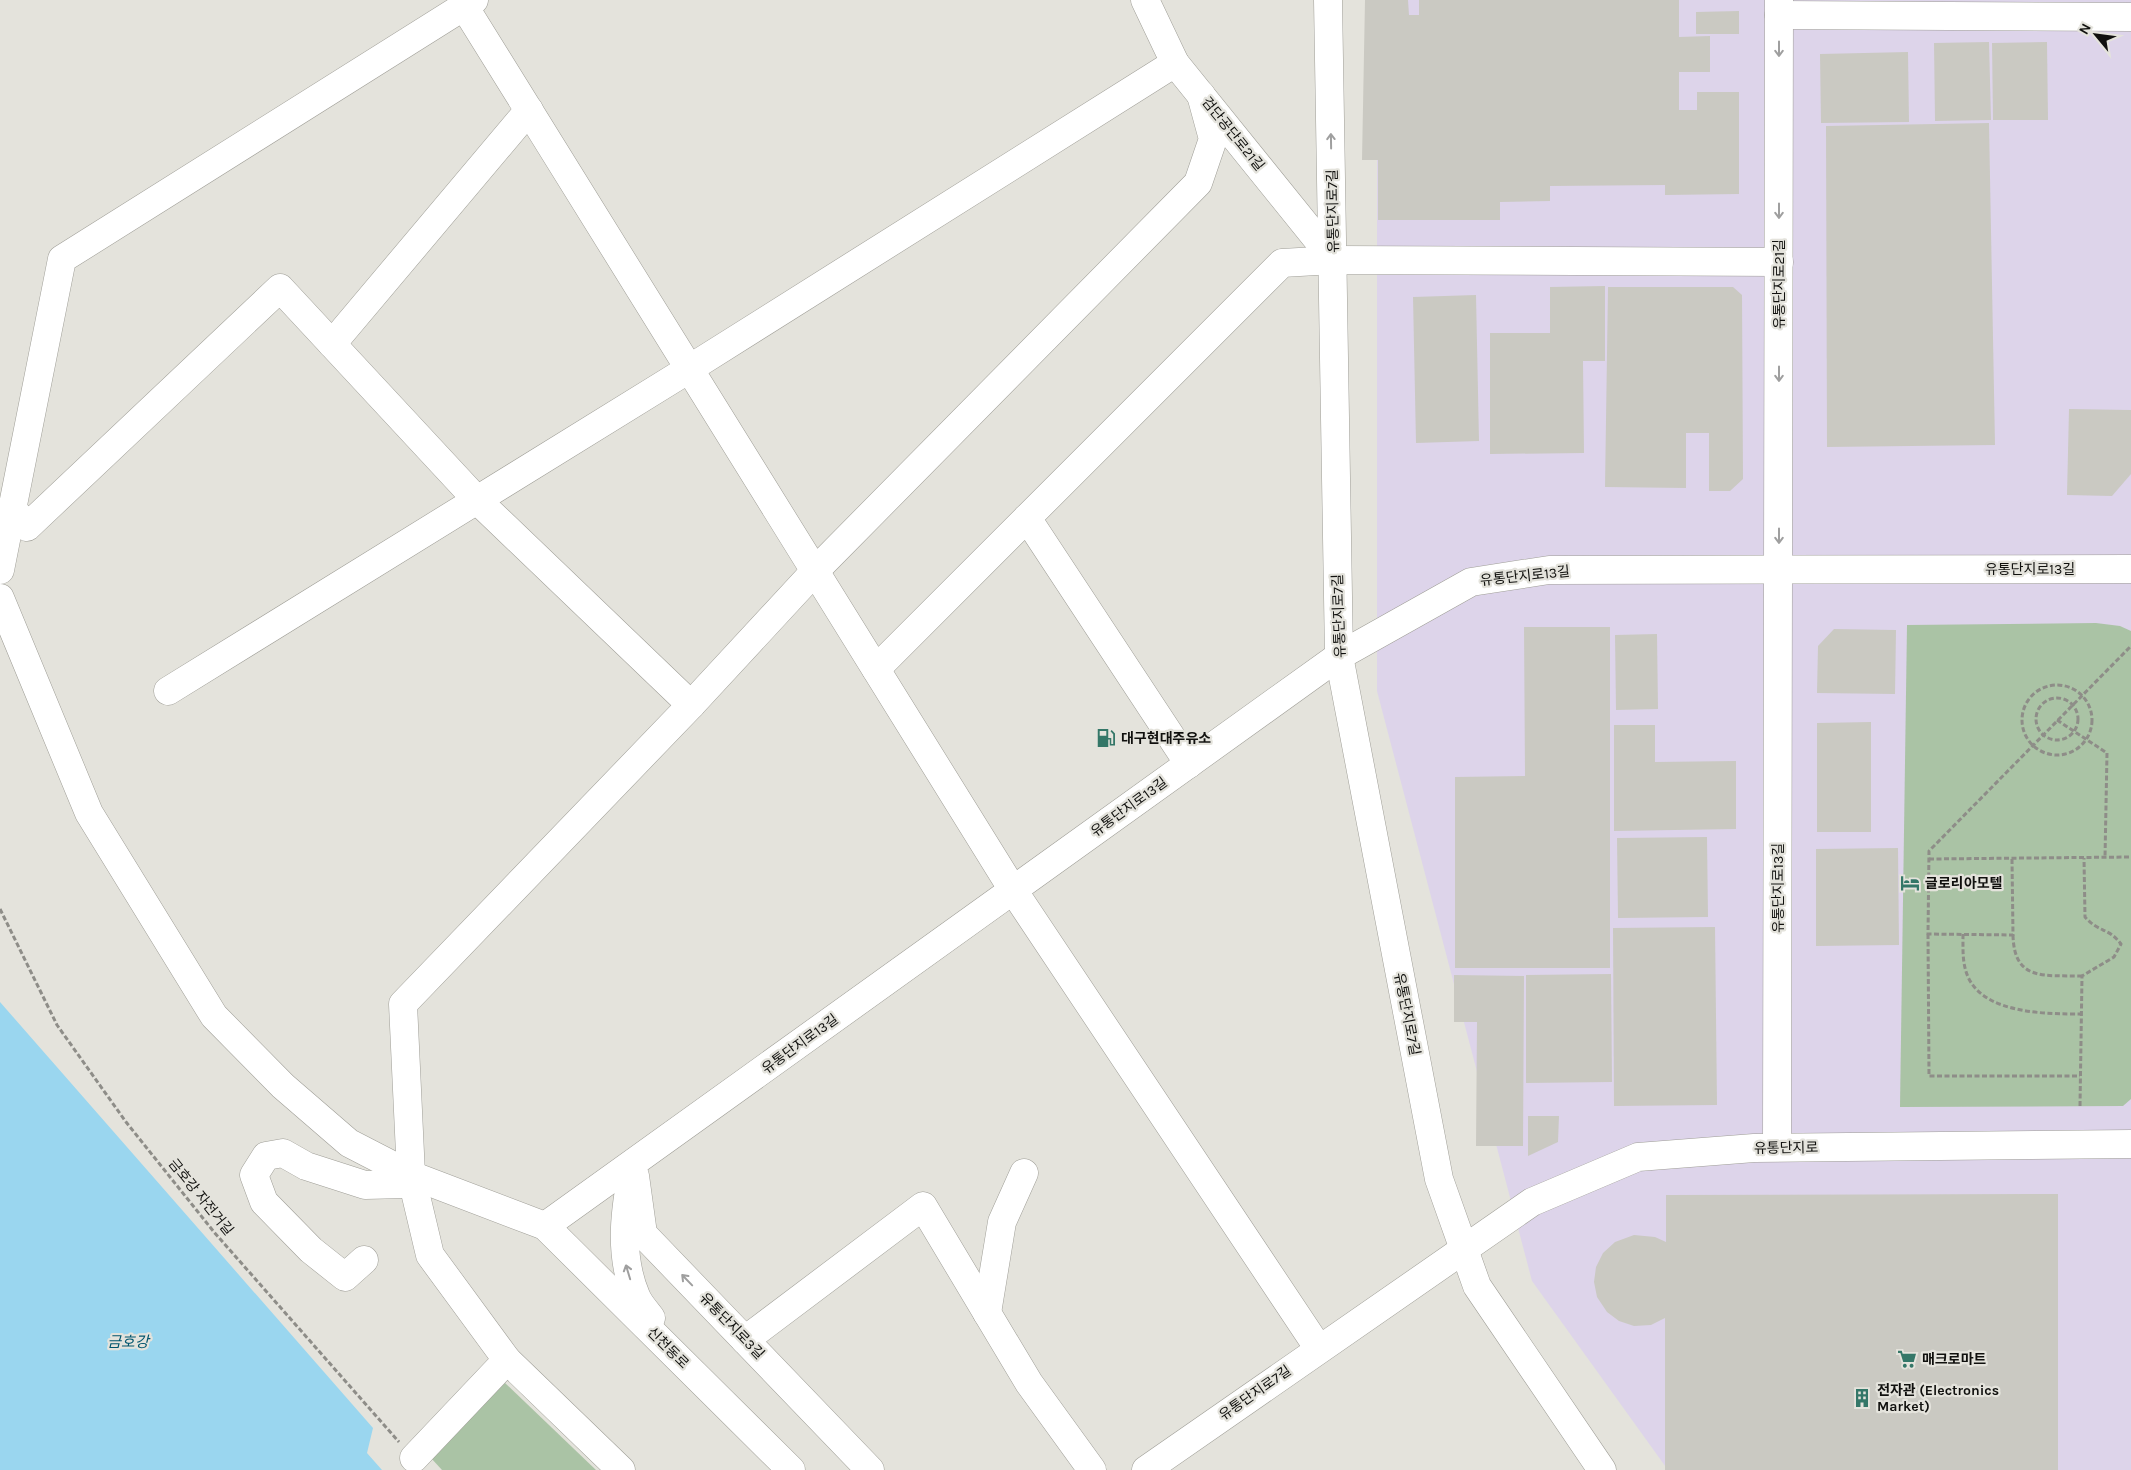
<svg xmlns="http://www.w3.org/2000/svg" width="2131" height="1470" viewBox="0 0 2131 1470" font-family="Karla,'Noto Sans KR',sans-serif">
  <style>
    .commercial { fill: #ddd4ea }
    .green { fill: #aac3a5 }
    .water { fill: #9ad6ef }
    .building { fill: #cac9c2 }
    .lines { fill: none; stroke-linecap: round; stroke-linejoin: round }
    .minor-casing { stroke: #9f9e97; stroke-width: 29 }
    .major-casing { stroke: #9f9e97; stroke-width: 29 }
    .path { stroke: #8e8d88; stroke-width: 3; stroke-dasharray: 5 2.5; stroke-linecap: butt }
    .minor { stroke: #fff; stroke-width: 28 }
    .major { stroke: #fff; stroke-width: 28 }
    .oneway { stroke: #9f9f9f }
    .labels { text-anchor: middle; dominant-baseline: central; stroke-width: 4.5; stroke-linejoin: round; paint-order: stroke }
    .street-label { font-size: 14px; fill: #10100e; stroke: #e4e3dc }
    .poi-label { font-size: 14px; font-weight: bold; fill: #10100e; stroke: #e4e3dc; text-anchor: start }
    .water-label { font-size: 15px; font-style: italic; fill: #00556e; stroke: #e4e3dc }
  </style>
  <rect width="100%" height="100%" fill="#e4e3dc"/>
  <polygon class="commercial" points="1377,0 2131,0 2131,1470 1668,1470 1532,1281 1377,691"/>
  <g class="green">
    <polygon points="2096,623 2120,626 2131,631 2131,1099 2123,1106 1900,1107 1907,625"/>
    <polygon points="505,1383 596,1470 442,1470 431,1458"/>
  </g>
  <polygon class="water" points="0,1002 373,1428 367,1453 382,1470 0,1470"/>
  <g class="building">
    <polygon points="1365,0 1408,0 1409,15 1419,15 1419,0 1679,0 1679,37 1710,36 1710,72 1679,72 1679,110 1697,110 1697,92 1739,92 1739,194 1665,195 1665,185 1550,186 1550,201 1500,202 1500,220 1378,220 1378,160 1362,160"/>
    <polygon points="1739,11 1739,34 1696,34 1696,12"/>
    <polygon points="1989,42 1991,120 1935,121 1934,43"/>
    <polygon points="2047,42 2048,120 1993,120 1992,43"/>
    <polygon points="1908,52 1909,122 1821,123 1820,54"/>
    <polygon points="1989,123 1995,445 1827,447 1826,126"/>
    <polygon points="1605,286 1605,361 1583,361 1584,453 1490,454 1490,333 1550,333 1550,287"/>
    <polygon points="1608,287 1733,287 1742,295 1743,479 1730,491 1709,491 1709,433 1686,433 1686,488 1605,487"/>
    <polygon points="1476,295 1479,441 1416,443 1413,297"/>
    <polygon points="2069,409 2131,410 2131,474 2112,496 2067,495"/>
    <polygon points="1524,627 1610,627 1610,968 1455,968 1455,777 1525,776"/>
    <polygon points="1834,629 1896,630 1895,694 1817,693 1818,646"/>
    <polygon points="1657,634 1658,709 1616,710 1615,635"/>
    <polygon points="1871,722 1871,832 1817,832 1817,723"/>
    <polygon points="1614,725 1655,725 1655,762 1736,761 1736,829 1614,831"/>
    <polygon points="1707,837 1708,917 1618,918 1617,838"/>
    <polygon points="1898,848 1899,945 1816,946 1816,849"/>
    <polygon points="1715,927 1717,1105 1614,1106 1613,928"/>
    <polygon points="1611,974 1612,1082 1526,1083 1526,975"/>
    <polygon points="1454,975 1524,976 1523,1146 1476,1146 1477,1022 1454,1022"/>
    <polygon points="1528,1116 1559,1116 1558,1142 1528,1156"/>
    <polygon points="2058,1194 2058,1470 1665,1470 1665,1318 1651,1325 1634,1326 1619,1321 1607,1312 1597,1297 1594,1282 1596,1267 1603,1253 1615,1242 1634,1235 1655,1237 1666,1242 1666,1195"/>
  </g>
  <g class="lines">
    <g class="minor-casing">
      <g id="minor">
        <polyline points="1145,0 1175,63 1334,260"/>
        <polyline points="1328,0 1339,656 1439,1179 1477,1286 1602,1470"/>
        <polyline points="464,6 1013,890 1319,1349"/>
        <polyline points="1779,15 2131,17"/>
        <polyline points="332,344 529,110"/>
        <polyline points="12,508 27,527 280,288 477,500 691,705"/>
        <polyline points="1027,518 1189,764"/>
        <polyline points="0,570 62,259 474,0"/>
        <polyline points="0,598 89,813 214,1016 283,1086 349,1143 411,1175 545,1226 1339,656 1471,582 1549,570 2131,569"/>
        <polyline points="876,669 1282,263 1334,260 1779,262"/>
        <polyline points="168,691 689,369 1175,63"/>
        <polyline points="1777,1147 1779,0"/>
        <polyline points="635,1176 643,1234 870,1470"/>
        <polyline points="364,1260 345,1277 311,1250 264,1202 254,1175 266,1156 283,1153 306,1166 365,1185 405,1184 411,1175"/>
        <polyline points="987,1313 1002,1222 1024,1173"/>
        <polyline points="745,1340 923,1206 1029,1383 1092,1470"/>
        <polyline points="507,1360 621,1470"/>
        <polyline points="414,1458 507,1360 430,1255 411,1175 403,1004 691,705 815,571 1198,183 1213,139 1201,95"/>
        <polyline points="1146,1470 1532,1202 1638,1157 1754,1148 2131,1144"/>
      </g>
    </g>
    <g class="major-casing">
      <g id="major">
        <path d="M634,1163C625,1207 618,1254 636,1296C639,1304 646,1311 651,1318"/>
        <polyline points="545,1226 791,1470"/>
      </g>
    </g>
    <g class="path">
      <circle cx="2057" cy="720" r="35"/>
      <circle cx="2057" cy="719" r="21"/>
      <polyline points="2057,720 2107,753 2105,858"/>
      <polyline points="1929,859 2131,857"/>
      <polyline points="2012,859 2013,935 1928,934 1929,851 2131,646"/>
      <polyline points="0,909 57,1025 126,1122 214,1232 399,1442"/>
      <polyline points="1928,934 1929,1076 2080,1076"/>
      <path d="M1963,934C1963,950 1962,965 1969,979C1987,1014 2047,1014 2081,1014"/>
      <path d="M2013,935C2014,982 2045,975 2082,976"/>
      <path d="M2080,1106L2082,976L2114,957L2121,944C2108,927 2099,933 2085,917L2084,858"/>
    </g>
    <use href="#minor" class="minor"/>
    <use href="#major" class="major"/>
  </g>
  <defs><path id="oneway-shaft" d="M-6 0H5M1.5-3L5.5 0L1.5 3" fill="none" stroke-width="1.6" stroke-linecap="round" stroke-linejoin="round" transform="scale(1.25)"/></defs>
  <g class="oneway">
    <use href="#oneway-shaft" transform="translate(1779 49) rotate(90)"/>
    <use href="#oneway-shaft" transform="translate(1331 141) rotate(-91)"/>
    <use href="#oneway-shaft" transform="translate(1779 211) rotate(90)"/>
    <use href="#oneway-shaft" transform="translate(1779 374) rotate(90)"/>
    <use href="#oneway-shaft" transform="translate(1779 536) rotate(90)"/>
    <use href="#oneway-shaft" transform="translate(628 1272) rotate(-107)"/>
    <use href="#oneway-shaft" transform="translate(687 1280) rotate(-134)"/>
  </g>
  <defs>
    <g id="fuel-bare" transform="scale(1.5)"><path d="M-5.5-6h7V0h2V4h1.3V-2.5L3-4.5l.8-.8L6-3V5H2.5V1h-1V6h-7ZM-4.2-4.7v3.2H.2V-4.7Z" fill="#347768" stroke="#e4e3dc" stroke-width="2.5" paint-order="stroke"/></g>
    <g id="hotel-bare" transform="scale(1.5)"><path d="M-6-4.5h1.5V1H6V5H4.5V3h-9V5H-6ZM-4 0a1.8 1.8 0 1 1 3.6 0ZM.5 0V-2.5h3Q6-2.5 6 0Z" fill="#347768" stroke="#e4e3dc" stroke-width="2.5" paint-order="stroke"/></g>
    <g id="supermarket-bare" transform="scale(1.5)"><path d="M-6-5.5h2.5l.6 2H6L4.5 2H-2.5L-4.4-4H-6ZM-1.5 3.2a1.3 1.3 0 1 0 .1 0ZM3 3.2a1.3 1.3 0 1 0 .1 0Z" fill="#347768" stroke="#e4e3dc" stroke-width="2.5" paint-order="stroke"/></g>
    <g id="building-bare" transform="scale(1.5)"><path d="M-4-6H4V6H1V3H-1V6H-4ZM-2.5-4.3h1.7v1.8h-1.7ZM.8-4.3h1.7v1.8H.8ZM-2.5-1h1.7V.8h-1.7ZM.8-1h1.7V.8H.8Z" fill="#347768" stroke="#e4e3dc" stroke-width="2.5" paint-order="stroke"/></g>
  </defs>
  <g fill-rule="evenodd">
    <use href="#fuel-bare" x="1106" y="738"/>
    <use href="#hotel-bare" x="1910" y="883"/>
    <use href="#supermarket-bare" x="1907" y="1359"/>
    <use href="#building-bare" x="1862" y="1398"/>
  </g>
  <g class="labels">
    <g class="street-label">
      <text transform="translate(1233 134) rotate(51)">검단공단로21길</text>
      <text transform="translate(1333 211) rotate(-91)">유통단지로7길</text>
      <text transform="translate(1779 284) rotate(-90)">유통단지로21길</text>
      <text x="2030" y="569">유통단지로13길</text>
      <text transform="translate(1525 576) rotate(-6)">유통단지로13길</text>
      <text transform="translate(1339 616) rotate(-92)">유통단지로7길</text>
      <text transform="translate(1129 807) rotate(-36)">유통단지로13길</text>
      <text transform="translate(1778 888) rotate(-90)">유통단지로13길</text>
      <text transform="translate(1407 1014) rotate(79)">유통단지로7길</text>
      <text transform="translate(800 1044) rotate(-36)">유통단지로13길</text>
      <text transform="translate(1786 1148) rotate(-1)">유통단지로</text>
      <text transform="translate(201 1197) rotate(51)">금호강 자전거길</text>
      <text transform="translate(732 1326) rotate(46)">유통단지로3길</text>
      <text transform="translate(668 1348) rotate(45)">신천동로</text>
      <text transform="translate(1255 1393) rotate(-35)">유통단지로7길</text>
    </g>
    <g class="poi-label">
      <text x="1121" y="738">대구현대주유소</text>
      <text x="1925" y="883">글로리아모텔</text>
      <text x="1922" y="1359">매크로마트</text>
      <text x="1877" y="1390">전자관 (Electronics<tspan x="1877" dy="16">Market)</tspan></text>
    </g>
    <g class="water-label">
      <text x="128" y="1342">금호강</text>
    </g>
  </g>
  <g transform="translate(2096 35) rotate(299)" stroke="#e4e3dc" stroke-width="4" paint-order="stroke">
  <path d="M0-4L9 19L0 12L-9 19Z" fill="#10100e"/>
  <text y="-8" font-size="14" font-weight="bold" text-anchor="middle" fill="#10100e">N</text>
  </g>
</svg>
